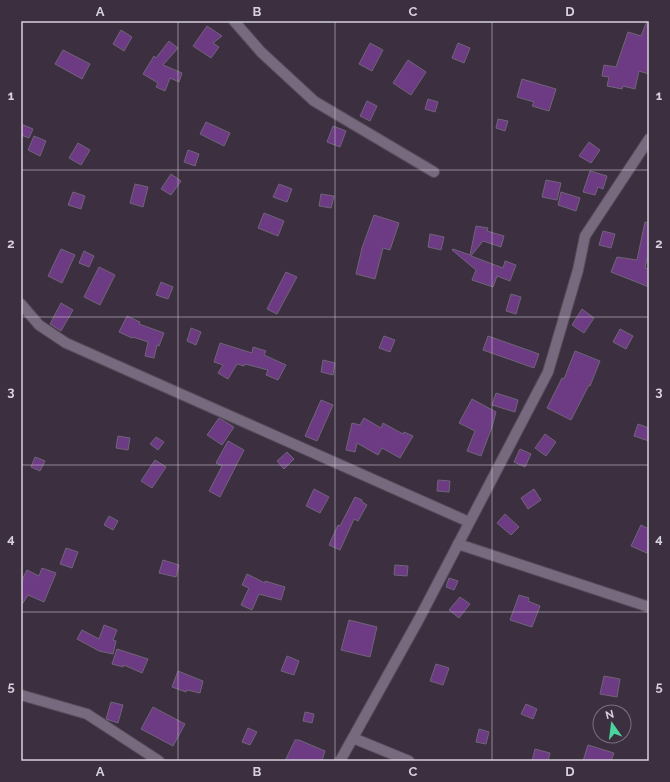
<svg xmlns="http://www.w3.org/2000/svg" width="670" height="782" viewBox="0 0 670 782" font-family="Raleway,sans-serif">
  <style>
    .building { fill: #6d3b83; stroke: #706477 }
    .lines { fill: none; stroke-linecap: round; stroke-linejoin: round }
    .street-casing { stroke: #554b5a; stroke-width: 12 }
    .street { stroke: #776a7e; stroke-width: 10 }
    .grid { fill: none; stroke: #d8d1dc; stroke-width: 1; stroke-opacity: 0.55 }
    .neatline { fill: none; stroke: #d8d1dc; stroke-width: 1.5 }
    .grid-label { font-size: 13px; text-anchor: middle; font-weight: bold; fill: #d8d1dc }
  </style>
  <rect width="100%" height="100%" fill="#3b2f40"/>
  <g class="building">
    <polygon points="647,21 649,21 649,74 639,71 635,89 623,86 622,89 607,86 609,77 602,76 604,65 616,67 628,32 641,36"/>
    <polygon points="207,26 222,36 213,43 219,47 211,58 193,46"/>
    <polygon points="121,30 132,37 124,51 113,44"/>
    <polygon points="169,41 178,48 163,65 182,73 179,82 170,78 165,91 156,87 158,83 143,74 154,56 156,58"/>
    <polygon points="370,43 383,50 372,71 359,64"/>
    <polygon points="458,43 470,48 464,63 452,58"/>
    <polygon points="63,50 90,64 82,79 55,64"/>
    <polygon points="408,60 426,72 411,95 393,83"/>
    <polygon points="522,79 556,89 549,111 532,106 534,102 517,97"/>
    <polygon points="428,99 438,102 435,112 425,109"/>
    <polygon points="367,101 377,106 370,121 360,116"/>
    <polygon points="498,119 508,121 505,131 496,128"/>
    <polygon points="206,122 230,133 224,146 200,134"/>
    <polygon points="21,124 33,129 29,138 21,135"/>
    <polygon points="333,126 346,131 340,147 327,142"/>
    <polygon points="34,136 46,141 40,156 28,150"/>
    <polygon points="589,142 600,150 591,163 579,156"/>
    <polygon points="78,143 90,150 81,165 69,158"/>
    <polygon points="188,150 199,154 195,166 184,162"/>
    <polygon points="590,171 607,176 603,189 598,187 595,195 583,192"/>
    <polygon points="171,174 181,181 171,195 161,189"/>
    <polygon points="546,180 561,183 557,200 542,197"/>
    <polygon points="135,184 148,187 143,207 130,203"/>
    <polygon points="279,184 292,189 287,202 273,197"/>
    <polygon points="73,192 85,196 81,209 68,205"/>
    <polygon points="561,192 580,198 576,211 558,205"/>
    <polygon points="321,194 334,196 331,208 319,206"/>
    <polygon points="264,213 284,221 278,236 258,228"/>
    <polygon points="374,215 399,223 390,250 383,248 375,279 356,274 362,248"/>
    <polygon points="645,222 649,223 649,250 645,268 649,269 649,287 611,272 617,257 637,260"/>
    <polygon points="476,226 488,228 487,231 504,236 501,247 483,241 471,256 503,268 505,261 516,265 510,281 497,276 493,287 472,280 476,270 452,250 453,249 470,255"/>
    <polygon points="603,231 615,234 611,248 599,245"/>
    <polygon points="430,234 444,237 441,250 428,247"/>
    <polygon points="61,249 75,255 62,283 48,276"/>
    <polygon points="84,251 94,256 89,267 79,263"/>
    <polygon points="99,267 115,275 100,305 84,297"/>
    <polygon points="286,272 297,277 277,314 267,309"/>
    <polygon points="161,282 173,287 168,299 156,295"/>
    <polygon points="511,294 521,297 516,314 506,311"/>
    <polygon points="61,303 73,310 61,331 50,324"/>
    <polygon points="582,309 594,318 584,333 572,325"/>
    <polygon points="127,316 140,322 139,324 164,333 159,346 157,345 154,358 145,356 148,342 133,337 132,338 119,332"/>
    <polygon points="191,328 201,332 196,345 187,341"/>
    <polygon points="620,329 633,336 626,349 613,342"/>
    <polygon points="384,336 395,340 390,352 379,348"/>
    <polygon points="488,336 539,354 534,368 483,350"/>
    <polygon points="220,343 252,353 253,347 266,351 264,355 286,365 278,380 266,375 268,370 245,364 244,366 237,364 228,379 218,373 223,365 214,362"/>
    <polygon points="575,351 600,361 590,386 589,385 571,420 547,408 562,378 564,379"/>
    <polygon points="323,360 335,363 333,375 321,372"/>
    <polygon points="496,393 518,400 515,412 492,405"/>
    <polygon points="472,399 496,412 492,427 481,456 467,451 475,431 459,423"/>
    <polygon points="321,400 333,405 317,441 305,436"/>
    <polygon points="219,418 234,427 222,445 207,435"/>
    <polygon points="364,418 381,428 383,423 403,434 404,432 413,436 400,458 382,448 378,455 357,443 355,452 346,450 352,423 360,425"/>
    <polygon points="638,424 649,428 649,441 634,436"/>
    <polygon points="545,434 556,442 546,456 535,448"/>
    <polygon points="118,436 130,438 128,450 116,448"/>
    <polygon points="156,437 164,442 158,450 150,444"/>
    <polygon points="228,441 244,450 220,497 209,491 222,466 216,463"/>
    <polygon points="520,449 531,454 525,467 514,462"/>
    <polygon points="287,452 294,459 284,469 277,461"/>
    <polygon points="35,457 45,461 40,471 31,467"/>
    <polygon points="155,460 166,467 152,488 141,481"/>
    <polygon points="438,480 450,481 449,492 437,491"/>
    <polygon points="314,489 329,497 320,513 306,506"/>
    <polygon points="534,489 541,500 528,509 521,498"/>
    <polygon points="355,497 362,500 362,502 367,505 358,521 354,519 340,550 329,545 338,525 340,526"/>
    <polygon points="505,514 519,527 511,535 497,523"/>
    <polygon points="109,516 118,521 113,530 104,525"/>
    <polygon points="641,525 649,529 649,554 631,546"/>
    <polygon points="66,548 78,552 72,568 60,564"/>
    <polygon points="163,560 179,565 176,577 159,573"/>
    <polygon points="395,565 408,566 407,576 394,575"/>
    <polygon points="42,568 56,573 44,602 28,595 21,606 21,582 27,570 39,576"/>
    <polygon points="247,574 265,583 265,581 285,587 281,600 259,594 252,610 241,605 249,588 242,585"/>
    <polygon points="449,578 458,581 454,590 446,587"/>
    <polygon points="519,595 529,598 528,601 540,606 532,627 510,620"/>
    <polygon points="460,597 470,604 459,618 449,610"/>
    <polygon points="349,620 377,627 370,657 341,650"/>
    <polygon points="104,625 117,630 113,640 116,641 113,654 99,651 77,639 82,630 99,639"/>
    <polygon points="117,649 148,659 142,673 124,665 123,667 112,664"/>
    <polygon points="287,656 299,661 294,675 281,671"/>
    <polygon points="436,664 449,668 443,685 430,681"/>
    <polygon points="178,671 203,681 200,693 187,690 186,692 172,687"/>
    <polygon points="604,676 620,679 617,697 600,694"/>
    <polygon points="111,702 123,705 118,723 106,719"/>
    <polygon points="526,704 537,709 533,719 521,714"/>
    <polygon points="153,707 185,724 173,746 141,729"/>
    <polygon points="305,712 314,714 312,723 303,721"/>
    <polygon points="248,728 257,732 250,745 242,742"/>
    <polygon points="479,729 489,732 486,744 476,742"/>
    <polygon points="295,740 299,740 325,751 322,761 285,761"/>
    <polygon points="588,745 614,753 611,761 583,761"/>
    <polygon points="535,749 550,753 548,761 532,761"/>
  </g>
  <g class="lines">
    <g class="street-casing">
      <g id="street">
        <polyline points="234,21 261,52 314,101 434,172"/>
        <polyline points="21,304 39,325 66,343 469,522"/>
        <polyline points="458,544 649,607"/>
        <polyline points="21,695 87,714 159,761"/>
        <polyline points="353,738 409,761"/>
        <polyline points="340,761 419,619 548,372 578,270 585,236 649,139"/>
      </g>
    </g>
    <use href="#street" class="street"/>
  </g>
  <path class="grid" d="M178,21V761M335,21V761M492,21V761M21,170H649M21,317H649M21,465H649M21,612H649"/>
  <rect width="670" height="782" fill="none" stroke="#3b2f40" stroke-width="44"/>
  <g transform="translate(612 724) rotate(346)"><circle r="19" fill="#3b2f40" stroke="#7a707e"/>
  <path d="M0-3L7 15L0 10L-7 15Z" fill="#4ad49c"/>
  <text y="-6" font-size="11" font-weight="bold" text-anchor="middle" fill="#d8d1dc">N</text>
  </g>
  <rect x="22" y="22" width="626" height="738" class="neatline"/>
  <g class="grid-label">
    <text x="100" y="16">A</text>
    <text x="257" y="16">B</text>
    <text x="413" y="16">C</text>
    <text x="570" y="16">D</text>
    <text x="11" y="100">1</text>
    <text x="659" y="100">1</text>
    <text x="11" y="248">2</text>
    <text x="659" y="248">2</text>
    <text x="11" y="396">3</text>
    <text x="659" y="396">3</text>
    <text x="11" y="543">4</text>
    <text x="659" y="543">4</text>
    <text x="11" y="691">5</text>
    <text x="659" y="691">5</text>
    <text x="100" y="776">A</text>
    <text x="257" y="776">B</text>
    <text x="413" y="776">C</text>
    <text x="570" y="776">D</text>
  </g>
</svg>
